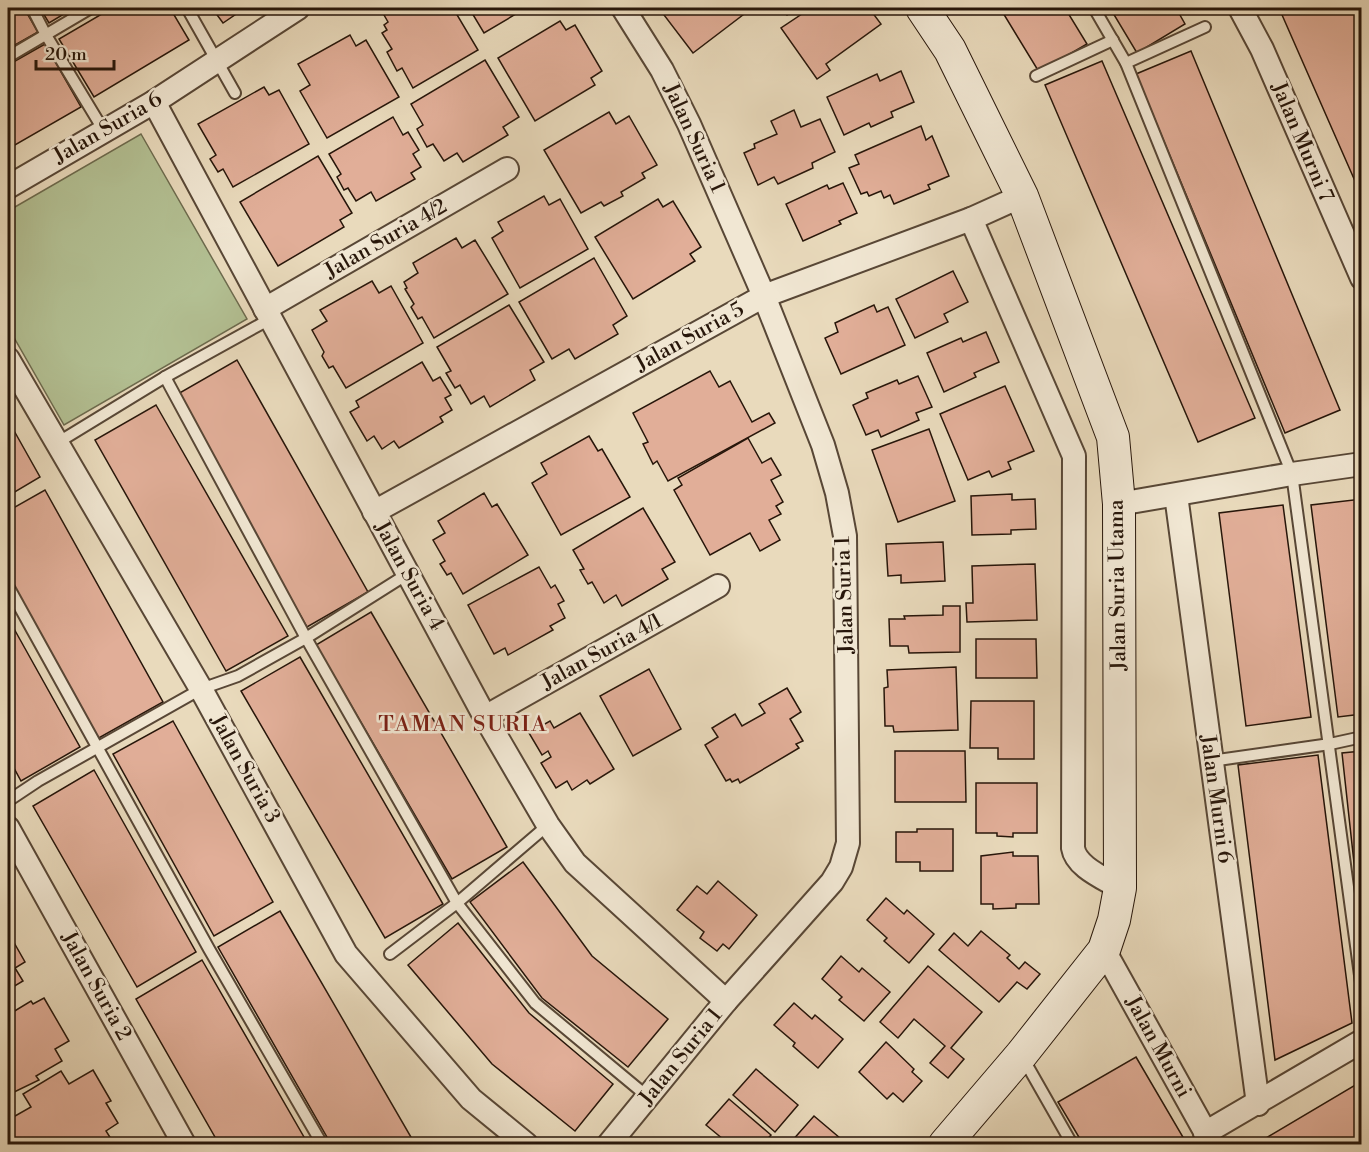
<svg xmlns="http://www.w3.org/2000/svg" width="1369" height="1152" viewBox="0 0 1369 1152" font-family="'Libre Bodoni',serif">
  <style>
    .green { fill: #b3c093; stroke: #6d6b4e; stroke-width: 1.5 }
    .building { fill: #e1ae98; stroke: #27160a; stroke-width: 1.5 }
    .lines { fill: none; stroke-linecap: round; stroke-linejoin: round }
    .service-casing { stroke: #584736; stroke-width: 14 }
    .minor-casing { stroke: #584736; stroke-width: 26 }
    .secondary-casing { stroke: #27160a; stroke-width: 34 }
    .service { stroke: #f1e7d3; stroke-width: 10 }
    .minor { stroke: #f1e7d3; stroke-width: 22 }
    .secondary { stroke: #f1e7d3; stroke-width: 32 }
    .labels { text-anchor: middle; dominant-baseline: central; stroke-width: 5; stroke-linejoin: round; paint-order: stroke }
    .street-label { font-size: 21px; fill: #27160a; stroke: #f1e7d3 }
    .neighbourhood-label { font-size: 22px; letter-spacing: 1.5px; fill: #7a1f14; stroke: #f1e7d3 }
  </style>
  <rect width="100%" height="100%" fill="#e9dabc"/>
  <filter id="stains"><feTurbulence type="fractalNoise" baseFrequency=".00333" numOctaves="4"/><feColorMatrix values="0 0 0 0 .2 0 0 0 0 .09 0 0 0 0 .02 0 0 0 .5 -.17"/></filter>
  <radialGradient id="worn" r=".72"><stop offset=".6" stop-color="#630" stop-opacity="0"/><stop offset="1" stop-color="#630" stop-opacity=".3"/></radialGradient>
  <polygon class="green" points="141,134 247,319 64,425 8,327 8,211"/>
  <g class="building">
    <polygon points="8,8 24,8 38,32 8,49"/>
    <polygon points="40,8 74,8 49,23"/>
    <polygon points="112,8 170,8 189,40 94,97 59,39"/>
    <polygon points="212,8 245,8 223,23"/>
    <polygon points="380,8 453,8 478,50 413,88 402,68 397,71 387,52 392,49 382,33 387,30 384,25 388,22"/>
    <polygon points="469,8 526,8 484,33"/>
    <polygon points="674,8 752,8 693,53 664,15"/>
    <polygon points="781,8 797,8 787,15"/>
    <polygon points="811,8 869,8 881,24 826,64 830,70 817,79 781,28"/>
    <polygon points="1000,8 1065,8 1087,44 1039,72"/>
    <polygon points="1110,8 1176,8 1185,24 1137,53"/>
    <polygon points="1279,8 1362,8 1362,197"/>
    <polygon points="560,21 566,30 575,25 602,71 591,78 595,85 535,121 498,58"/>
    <polygon points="350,35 356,46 366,40 399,97 327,138 300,91 310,85 298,64"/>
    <polygon points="45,44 81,107 8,149 8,65"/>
    <polygon points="1191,51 1340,410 1285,433 1136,74"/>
    <polygon points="485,60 519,117 503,127 508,135 463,162 457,153 444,161 433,144 427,147 417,129 423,125 411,104"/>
    <polygon points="1102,61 1255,418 1198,442 1045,85"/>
    <polygon points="901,71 914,102 891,112 893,117 871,127 869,123 844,135 827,97 877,74 880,81"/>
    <polygon points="264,87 269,95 279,90 309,144 233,187 223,169 218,172 210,159 216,155 198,124"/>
    <polygon points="794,110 801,127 820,119 835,152 812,163 813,168 778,184 774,177 758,185 744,153 755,148 754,144 777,134 771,121"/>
    <polygon points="609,112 616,124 629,116 657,165 642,173 645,178 621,192 623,196 604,206 601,202 581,213 544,150"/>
    <polygon points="393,117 403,135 408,132 419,150 413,154 421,167 411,173 415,179 376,201 371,192 356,201 348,188 344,190 337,177 341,174 329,154"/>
    <polygon points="921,126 926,140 932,136 949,176 928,185 930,189 894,204 890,195 884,198 881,191 869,196 867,192 861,194 849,168 859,164 855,155"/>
    <polygon points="318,156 352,213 340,220 344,227 278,266 240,202"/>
    <polygon points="843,183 857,213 839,221 841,224 803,241 786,204 827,185 829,189"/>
    <polygon points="544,196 549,205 560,199 588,249 520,288 492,238 503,231 498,222"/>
    <polygon points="658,199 663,207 673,201 701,247 690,254 695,261 633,299 595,237"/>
    <polygon points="456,238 462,248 475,240 508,294 434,338 422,317 418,319 411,307 414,304 405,289 407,288 404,282 418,273 413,263"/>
    <polygon points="594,258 627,316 613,325 618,334 575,359 569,349 552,359 519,302"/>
    <polygon points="953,271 968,302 944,314 948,322 915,338 896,299"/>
    <polygon points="372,281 379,293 391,286 423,343 346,388 333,366 329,368 322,356 324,352 312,330 327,321 320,310"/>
    <polygon points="509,305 544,362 530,370 535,380 490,407 484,396 471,404 460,385 455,388 446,373 451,371 437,347"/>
    <polygon points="874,305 877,312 888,307 905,345 841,374 825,338 838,332 835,323"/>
    <polygon points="986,332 999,362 974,373 976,377 944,392 927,353 961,338 963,342"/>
    <polygon points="237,360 368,592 307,627 176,395"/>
    <polygon points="422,362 433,381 440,377 451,395 445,398 452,410 440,417 443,422 399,448 394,441 382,449 374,436 367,441 350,412 359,407 356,401"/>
    <polygon points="710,371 719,387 730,381 752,422 769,413 775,423 668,481 657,461 653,464 643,444 648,442 633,413"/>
    <polygon points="918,376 932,407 916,413 919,420 881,437 878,430 866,435 853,405 868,398 866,393 897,380 899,384"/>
    <polygon points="1005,386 1034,451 1008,462 1011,469 992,477 989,471 968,480 940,414"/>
    <polygon points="156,405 288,636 226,671 95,440"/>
    <polygon points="8,420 40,477 8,496"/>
    <polygon points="929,429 955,501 898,522 872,450"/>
    <polygon points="589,436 598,451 602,449 630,497 561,535 532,483 547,474 541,463"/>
    <polygon points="748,438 762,463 771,458 781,475 771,480 783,502 776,506 781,514 769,520 780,540 760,551 750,533 710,555 674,490 682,485 678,478"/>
    <polygon points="45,490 163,702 97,739 8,579 8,511"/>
    <polygon points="484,493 492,507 497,504 528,555 463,594 451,573 447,575 440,564 445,561 433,540 445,533 438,521"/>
    <polygon points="1012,494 1012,500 1035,499 1036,529 1011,530 1011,534 972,535 971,496"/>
    <polygon points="1362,499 1362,714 1338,717 1311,505"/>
    <polygon points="1283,505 1311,717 1246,726 1219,513"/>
    <polygon points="643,508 675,562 662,569 668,579 622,606 616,595 604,603 592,582 588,584 580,570 584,569 573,550"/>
    <polygon points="943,542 945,581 901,583 901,575 888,576 886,544"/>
    <polygon points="1035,564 1037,620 967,622 966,603 973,603 972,566"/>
    <polygon points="539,567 551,588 555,585 564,601 558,604 565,618 550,626 553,630 508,655 505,648 494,654 468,605"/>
    <polygon points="943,606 960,606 960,652 909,653 908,646 890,646 889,619 905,619 904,616 943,615"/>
    <polygon points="371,612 507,847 452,879 316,645"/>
    <polygon points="8,618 80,747 21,781 8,757"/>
    <polygon points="976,639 1036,639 1037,678 976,678"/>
    <polygon points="300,657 443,904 385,938 241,691"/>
    <polygon points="956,667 958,730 894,732 893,726 885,726 884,688 888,687 887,670"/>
    <polygon points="649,669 681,729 633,756 600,696"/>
    <polygon points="787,688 801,712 790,719 803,741 796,744 799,748 740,783 738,779 732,782 730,779 726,781 705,745 718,737 712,728 735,714 742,726 765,713 759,704"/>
    <polygon points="971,701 1034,701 1034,759 998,759 998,748 970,748"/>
    <polygon points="580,713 614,769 590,784 587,780 572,790 567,781 556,788 541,763 551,757 548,751 542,755 529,733 550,721 554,728"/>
    <polygon points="173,721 273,902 214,936 113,754"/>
    <polygon points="895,751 965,751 966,802 895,802"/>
    <polygon points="1362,751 1362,936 1342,753"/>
    <polygon points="1318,755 1352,1023 1275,1060 1238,765"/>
    <polygon points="94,770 196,952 137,987 33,806"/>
    <polygon points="976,783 1037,783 1037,833 1013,833 1013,837 997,836 997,833 976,833"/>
    <polygon points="917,829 953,829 953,871 920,871 920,862 896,862 896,832 917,832"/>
    <polygon points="1013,852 1013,856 1038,856 1039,904 1016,904 1016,908 993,909 993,904 981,904 981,856"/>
    <polygon points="523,862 592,956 668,1019 628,1067 542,998 470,902"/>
    <polygon points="718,881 757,915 729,949 723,944 717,951 700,938 704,932 677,910 697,886 707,894"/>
    <polygon points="886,898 904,914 907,910 934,934 909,963 884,941 887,938 867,920"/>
    <polygon points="280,911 415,1144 331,1144 218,947"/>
    <polygon points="458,923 529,1013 613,1084 575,1131 492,1064 408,965"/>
    <polygon points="981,931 1010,955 1007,958 1019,969 1025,962 1040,974 1027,989 1017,982 999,1002 939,950 954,933 968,946"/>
    <polygon points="8,932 25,962 15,968 23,981 8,990"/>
    <polygon points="841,956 859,972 862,968 890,992 864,1021 839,1000 842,997 822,979"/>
    <polygon points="202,960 308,1144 219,1144 136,999"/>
    <polygon points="928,966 982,1012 951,1048 964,1059 948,1078 930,1063 945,1046 914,1019 898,1038 880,1022"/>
    <polygon points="44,998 69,1041 55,1049 62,1061 36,1076 39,1080 8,1095 8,1015 31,1001 33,1004"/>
    <polygon points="794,1003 812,1019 815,1015 843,1039 818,1068 793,1046 795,1043 774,1025"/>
    <polygon points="886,1042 914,1069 912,1072 922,1081 903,1102 893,1093 887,1099 859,1072"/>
    <polygon points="1136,1057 1187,1144 1083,1144 1058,1102"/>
    <polygon points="756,1069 798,1105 775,1132 733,1095"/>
    <polygon points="93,1070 111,1101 106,1103 118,1123 106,1131 113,1142 109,1144 12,1144 8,1137 8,1120 31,1107 23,1094 61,1071 69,1084"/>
    <polygon points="1362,1081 1362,1144 1259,1144 1261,1141"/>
    <polygon points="729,1099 771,1135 763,1144 729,1144 706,1125"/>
    <polygon points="814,1116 847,1144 793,1144 791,1142"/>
  </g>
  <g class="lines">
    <g class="service-casing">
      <g id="service">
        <polyline points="32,8 46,35 104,131"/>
        <polyline points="187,8 235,93"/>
        <polyline points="1094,8 1126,63 1292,474 1362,990"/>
        <polyline points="8,57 91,8"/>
        <polyline points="1126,63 1205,27"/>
        <polyline points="1036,76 1113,40"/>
        <polyline points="165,377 306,638 457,903 535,1003 648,1097"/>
        <polyline points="57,443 165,377 270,319"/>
        <polyline points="8,586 209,949 322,1144"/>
        <polyline points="1211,761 1330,744 1362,737"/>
        <polyline points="8,801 38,781 201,689 238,676 306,638 409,573"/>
        <polyline points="390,954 457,903 548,825"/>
        <polyline points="1023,1058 1072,1144"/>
      </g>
    </g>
    <g class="minor-casing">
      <g id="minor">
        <polyline points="1240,8 1262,49 1362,278"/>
        <polyline points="154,102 485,717 548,825 575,863 726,1001"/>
        <polyline points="8,187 154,102 298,8"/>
        <path d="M971,219L1074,456L1073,848C1076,867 1104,878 1120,888"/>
        <polyline points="265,309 507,169"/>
        <polyline points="8,359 201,689 346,954 471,1099 526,1144"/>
        <polyline points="1176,495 1258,1104"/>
        <polyline points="1119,504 1292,474 1362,464"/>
        <polyline points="374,512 764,296 971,219 1022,196"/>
        <polyline points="485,717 718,586"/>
        <polyline points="8,828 184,1144"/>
        <polyline points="1104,950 1212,1144"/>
        <polyline points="1205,1133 1362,1041"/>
        <polyline points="609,1144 726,1001 832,882 841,867 848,843 845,536 837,493 823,445 764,296 689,124 662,70 623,8"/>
      </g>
    </g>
    <g class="secondary-casing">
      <polyline id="secondary" points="922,8 950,50 1022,196 1113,437 1119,504 1120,888 1114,920 1104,950 1021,1055 945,1144"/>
    </g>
    <use href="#service" class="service"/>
    <use href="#minor" class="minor"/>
    <use href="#secondary" class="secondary"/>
  </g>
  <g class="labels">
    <g class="street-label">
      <text transform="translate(108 128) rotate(-30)">Jalan Suria 6</text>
      <text transform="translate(694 138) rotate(65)">Jalan Suria 1</text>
      <text transform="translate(1302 142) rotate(67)">Jalan Murni 7</text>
      <text transform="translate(386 239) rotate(-30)">Jalan Suria 4/2</text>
      <text transform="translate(690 337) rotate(-29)">Jalan Suria 5</text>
      <text transform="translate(409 576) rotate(61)">Jalan Suria 4</text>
      <text transform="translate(1118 585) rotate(-91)">Jalan Suria Utama</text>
      <text transform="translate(845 595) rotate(-92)">Jalan Suria 1</text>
      <text transform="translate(602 652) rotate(-29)">Jalan Suria 4/1</text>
      <text transform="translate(245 769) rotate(61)">Jalan Suria 3</text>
      <text transform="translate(1216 799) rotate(82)">Jalan Murni 6</text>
      <text transform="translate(96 986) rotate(61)">Jalan Suria 2</text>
      <text transform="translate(1158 1047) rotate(61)">Jalan Murni</text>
      <text transform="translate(681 1057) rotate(-51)">Jalan Suria 1</text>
    </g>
    <g class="neighbourhood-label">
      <text x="463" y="724">TAMAN SURIA</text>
    </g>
  </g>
  <rect width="1369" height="1152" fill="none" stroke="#e9dabc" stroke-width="30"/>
  <rect x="9" y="9" width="1351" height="1134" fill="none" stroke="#27160a" stroke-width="3"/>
  <rect x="15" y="15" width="1339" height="1122" fill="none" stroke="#27160a" stroke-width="1.5"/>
  <path d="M36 60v9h78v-9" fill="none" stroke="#27160a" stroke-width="3"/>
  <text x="45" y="60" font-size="18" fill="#27160a" stroke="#f1e7d3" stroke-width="4.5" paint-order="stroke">20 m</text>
  <rect width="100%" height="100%" filter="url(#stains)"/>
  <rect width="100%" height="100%" fill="url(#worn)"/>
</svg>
